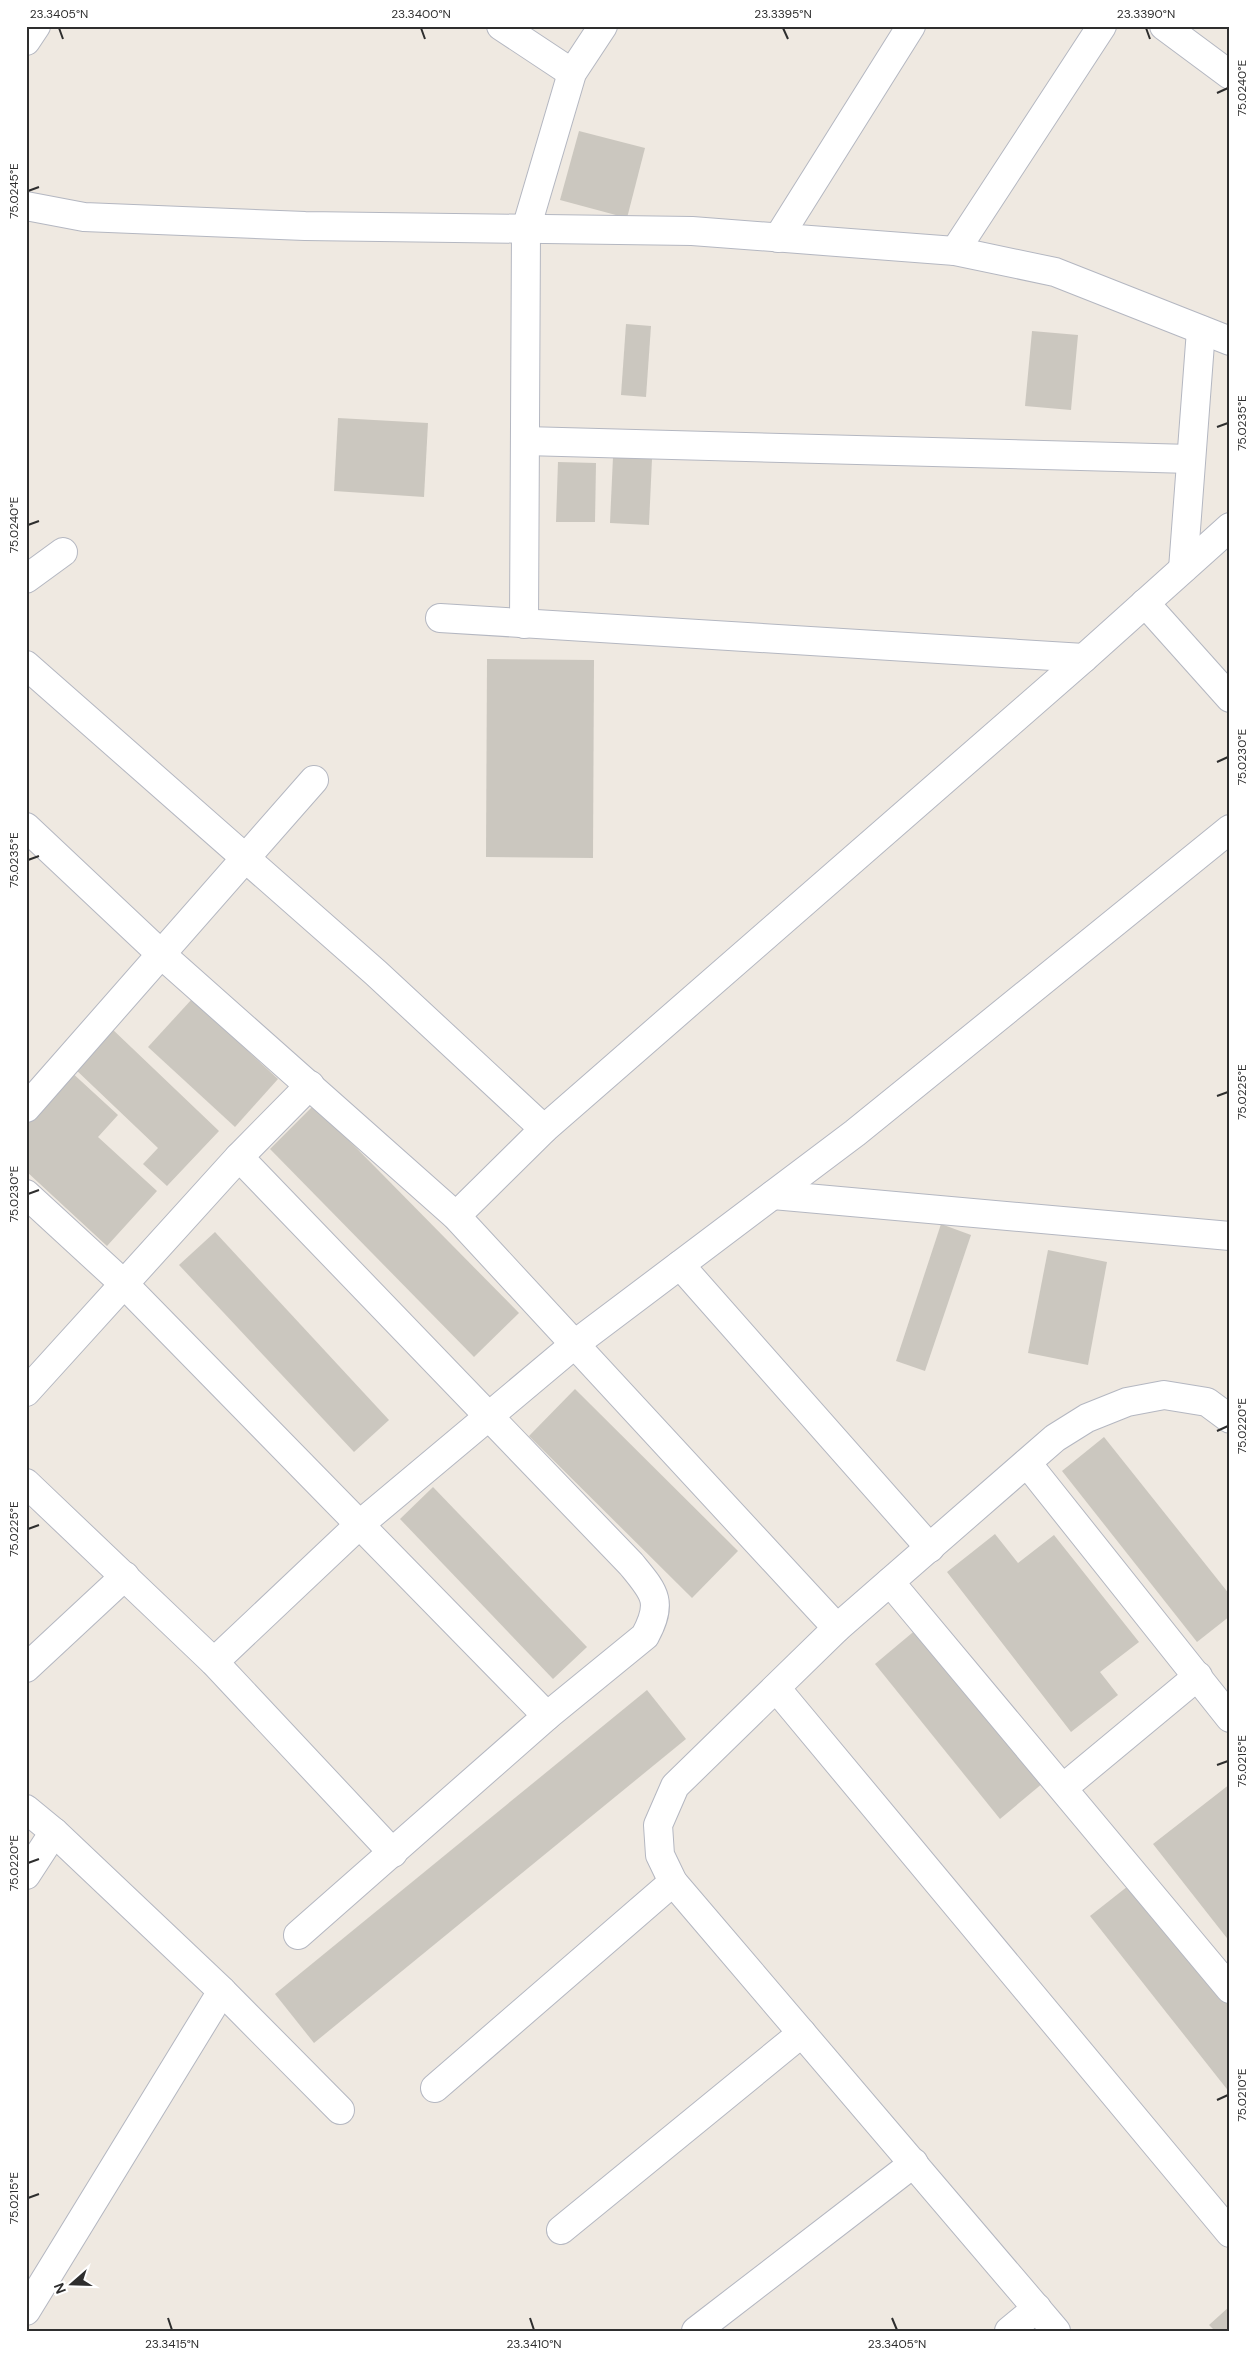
<svg xmlns="http://www.w3.org/2000/svg" width="1256" height="2357" viewBox="0 0 1256 2357" font-family="'DM Sans',sans-serif">
  <style>
    .building { fill: #cbc7bf }
    .lines { fill: none; stroke-linecap: round; stroke-linejoin: round }
    .minor-casing { stroke: #b4b7c1; stroke-width: 30 }
    .minor { stroke: #fff; stroke-width: 28 }
    .ticks { fill: none; stroke: #2e2e2e; stroke-width: 2 }
    .neatline { fill: none; stroke: #2e2e2e; stroke-width: 2 }
    .ticks-label { font-size: 12px; text-anchor: middle; fill: #2e2e2e }
  </style>
  <rect width="100%" height="100%" fill="#efe9e1"/>
  <g class="building">
    <polygon points="579,131 645,148 627,218 560,200"/>
    <polygon points="626,324 651,326 646,397 621,395"/>
    <polygon points="1032,331 1078,335 1071,410 1025,406"/>
    <polygon points="338,418 428,423 424,497 334,491"/>
    <polygon points="613,457 652,459 649,525 610,523"/>
    <polygon points="558,462 596,463 595,522 556,522"/>
    <polygon points="487,659 594,660 593,858 486,857"/>
    <polygon points="192,999 278,1079 235,1127 148,1047"/>
    <polygon points="110,1027 219,1131 167,1186 143,1164 158,1148 73,1067"/>
    <polygon points="69,1070 118,1115 98,1137 157,1191 107,1246 26,1171 26,1116"/>
    <polygon points="314,1105 519,1313 474,1357 270,1149"/>
    <polygon points="941,1224 971,1235 925,1371 896,1361"/>
    <polygon points="215,1232 389,1420 354,1452 179,1265"/>
    <polygon points="1048,1250 1107,1262 1088,1365 1028,1353"/>
    <polygon points="575,1389 738,1551 692,1598 529,1436"/>
    <polygon points="1104,1437 1230,1595 1230,1616 1197,1642 1062,1471"/>
    <polygon points="433,1487 587,1647 553,1679 400,1519"/>
    <polygon points="995,1534 1018,1563 1054,1535 1139,1642 1100,1672 1118,1695 1071,1732 947,1572"/>
    <polygon points="918,1628 1043,1783 1000,1819 875,1664"/>
    <polygon points="647,1690 686,1739 314,2043 275,1994"/>
    <polygon points="1230,1784 1230,1942 1153,1844"/>
    <polygon points="1137,1879 1230,1996 1230,2093 1090,1916"/>
    <polygon points="1230,2306 1230,2331 1215,2331 1209,2325"/>
  </g>
  <g class="lines">
    <g class="minor-casing">
      <g id="minor">
        <polyline points="501,26 572,73"/>
        <polyline points="1164,26 1230,75"/>
        <polyline points="26,41 36,26"/>
        <polyline points="26,206 84,217 305,226 692,231 955,251 1055,272 1230,341"/>
        <polyline points="778,238 911,26"/>
        <polyline points="955,251 1102,26"/>
        <polyline points="525,441 1191,459"/>
        <polyline points="1183,569 1201,330"/>
        <polyline points="26,579 63,552"/>
        <polyline points="1145,603 1230,698"/>
        <polyline points="440,618 1084,658"/>
        <polyline points="524,624 526,229 572,73 603,26"/>
        <polyline points="26,665 376,973 544,1129"/>
        <polyline points="26,827 162,955 456,1216 837,1628"/>
        <polyline points="26,1108 314,780"/>
        <path d="M239,1157L631,1564C654,1592 664,1601 645,1636L547,1716L298,1935"/>
        <polyline points="26,1194 125,1285 547,1716"/>
        <polyline points="773,1195 1230,1236"/>
        <polyline points="456,1216 544,1129 1084,658 1230,527"/>
        <polyline points="680,1265 930,1548"/>
        <polyline points="26,1392 239,1157 310,1085"/>
        <polyline points="1027,1463 1230,1718"/>
        <polyline points="26,1483 214,1662 393,1853"/>
        <polyline points="890,1582 1230,1989"/>
        <polyline points="214,1662 359,1525 575,1344 855,1133 1230,829"/>
        <polyline points="26,1668 125,1576"/>
        <polyline points="776,1688 1230,2233"/>
        <polyline points="1063,1788 1198,1676"/>
        <polyline points="26,1809 54,1832 222,1991 340,2110"/>
        <polyline points="26,1875 54,1832"/>
        <polyline points="435,2088 673,1882"/>
        <polyline points="561,2230 802,2033"/>
        <polyline points="26,2311 222,1991"/>
        <polyline points="696,2331 914,2163"/>
        <polyline points="1009,2331 1037,2308"/>
        <polyline points="1056,2331 673,1882 660,1855 658,1825 675,1786 837,1628 1055,1438 1087,1418 1127,1402 1164,1395 1207,1402 1230,1419"/>
      </g>
    </g>
    <use href="#minor" class="minor"/>
  </g>
  <path class="ticks" d="M59,28L63,39M421,28L425,39M783,28L788,39M1146,28L1150,39M1217,93L1228,88M28,191L39,187M1217,427L1228,423M28,525L39,521M1217,762L1228,757M28,860L39,856M1217,1096L1228,1092M28,1194L39,1190M1217,1431L1228,1426M28,1529L39,1525M1217,1765L1228,1761M28,1863L39,1859M1217,2100L1228,2095M28,2198L39,2194M168,2318L172,2330M530,2318L534,2330M892,2318L897,2330"/>
  <rect width="1256" height="2357" fill="none" stroke="#ffffff" stroke-width="55"/>
  <g transform="translate(72 2284) rotate(250)" stroke="#ffffff" stroke-width="4" paint-order="stroke">
  <path d="M0-4L9 19L0 12L-9 19Z" fill="#2e2e2e"/>
  <text y="-8" font-size="14" font-weight="bold" text-anchor="middle" fill="#2e2e2e">N</text>
  </g>
  <rect x="28" y="28" width="1200" height="2302" class="neatline"/>
  <g class="ticks-label">
    <text x="59" y="18">23.3405°N</text>
    <text x="421" y="18">23.3400°N</text>
    <text x="783" y="18">23.3395°N</text>
    <text x="1146" y="18">23.3390°N</text>
    <text transform="translate(1242 88) rotate(-90)" y="4">75.0240°E</text>
    <text transform="translate(14 191) rotate(-90)" y="4">75.0245°E</text>
    <text transform="translate(1242 423) rotate(-90)" y="4">75.0235°E</text>
    <text transform="translate(14 525) rotate(-90)" y="4">75.0240°E</text>
    <text transform="translate(1242 757) rotate(-90)" y="4">75.0230°E</text>
    <text transform="translate(14 860) rotate(-90)" y="4">75.0235°E</text>
    <text transform="translate(1242 1092) rotate(-90)" y="4">75.0225°E</text>
    <text transform="translate(14 1194) rotate(-90)" y="4">75.0230°E</text>
    <text transform="translate(1242 1426) rotate(-90)" y="4">75.0220°E</text>
    <text transform="translate(14 1529) rotate(-90)" y="4">75.0225°E</text>
    <text transform="translate(1242 1761) rotate(-90)" y="4">75.0215°E</text>
    <text transform="translate(14 1863) rotate(-90)" y="4">75.0220°E</text>
    <text transform="translate(1242 2095) rotate(-90)" y="4">75.0210°E</text>
    <text transform="translate(14 2198) rotate(-90)" y="4">75.0215°E</text>
    <text x="172" y="2348">23.3415°N</text>
    <text x="534" y="2348">23.3410°N</text>
    <text x="897" y="2348">23.3405°N</text>
  </g>
</svg>
